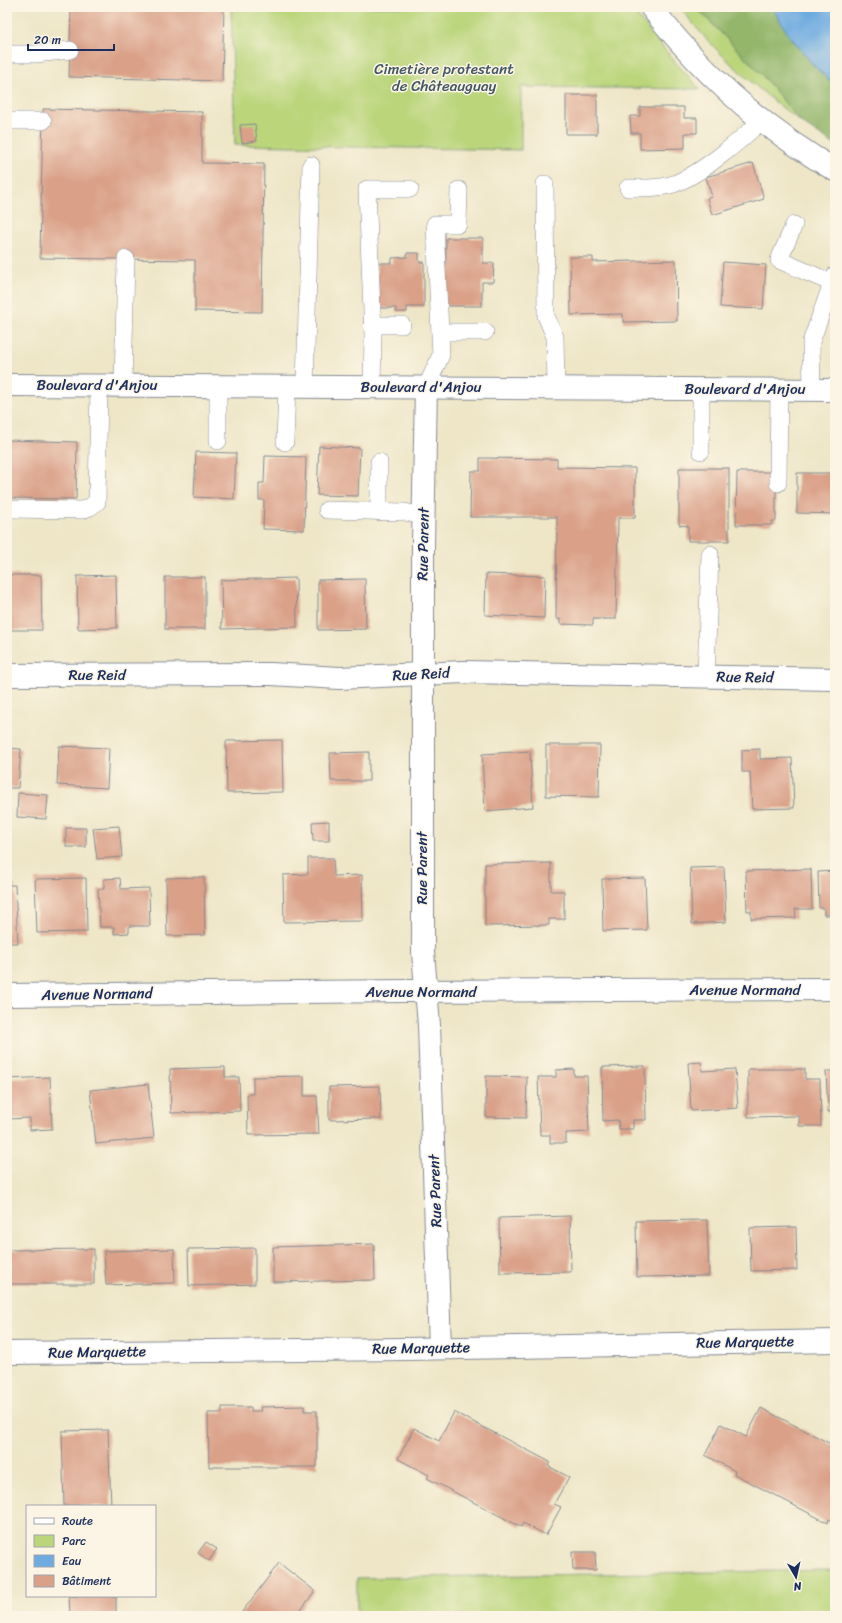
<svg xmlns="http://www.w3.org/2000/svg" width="842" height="1623" viewBox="0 0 842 1623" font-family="Sriracha,sans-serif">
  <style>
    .green { fill: #bad57a; stroke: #6a826c }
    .forest { fill: #93b66a; stroke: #577264 }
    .water { fill: #6eabe0; stroke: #446d9f }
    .building { fill: #daa088 }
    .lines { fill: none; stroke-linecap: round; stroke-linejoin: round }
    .service-casing { stroke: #848a92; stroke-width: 18 }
    .minor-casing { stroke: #848a92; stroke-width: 24 }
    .tertiary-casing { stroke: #848a92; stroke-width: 24 }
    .service { stroke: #fff; stroke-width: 17 }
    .minor { stroke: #fff; stroke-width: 22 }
    .tertiary { stroke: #fff; stroke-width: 22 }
    .labels { text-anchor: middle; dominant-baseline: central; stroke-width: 3; stroke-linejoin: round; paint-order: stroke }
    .park-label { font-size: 15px; fill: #435865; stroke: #fcf5e5 }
    .street-label { font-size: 15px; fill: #1b2f5e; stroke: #fcf5e5 }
  </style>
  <rect width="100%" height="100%" fill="#fcf5e5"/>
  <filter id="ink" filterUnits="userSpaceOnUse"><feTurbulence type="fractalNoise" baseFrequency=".025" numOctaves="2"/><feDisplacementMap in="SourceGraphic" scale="8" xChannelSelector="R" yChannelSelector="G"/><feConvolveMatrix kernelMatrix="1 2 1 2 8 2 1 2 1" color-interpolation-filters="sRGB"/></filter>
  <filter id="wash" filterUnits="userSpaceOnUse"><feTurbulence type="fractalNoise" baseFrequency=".012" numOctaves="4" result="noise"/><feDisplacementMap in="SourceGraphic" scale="16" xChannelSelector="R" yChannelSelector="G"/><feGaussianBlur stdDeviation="0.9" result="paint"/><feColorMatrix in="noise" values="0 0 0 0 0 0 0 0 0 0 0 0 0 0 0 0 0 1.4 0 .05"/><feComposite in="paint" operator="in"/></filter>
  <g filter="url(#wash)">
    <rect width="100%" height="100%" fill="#eee6c7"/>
    <g class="green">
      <polygon points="231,7 630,7 675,62 700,89 521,87 521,150 235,145"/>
      <path d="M680,7H696L763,76L802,123C757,88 715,54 680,7Z"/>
      <polygon points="835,1570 835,1616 357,1616 357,1578"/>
    </g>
    <polygon class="forest" points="696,7 772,7 788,34 814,66 835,85 835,145 802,123 763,76"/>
    <polygon class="water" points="772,7 835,7 835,85 814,66 788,34"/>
    <g id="blocks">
      <g class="building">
        <polygon points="71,7 224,7 222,81 69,77"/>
        <rect x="566" y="95" width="31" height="39"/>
        <polygon points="640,107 684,107 684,118 697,118 697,133 685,133 685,148 640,149 640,133 631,133 630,116 640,116"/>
        <polygon points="43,109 202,112 202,163 264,164 262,312 195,311 195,260 40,258"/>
        <polygon points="255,124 257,141 242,143 240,125"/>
        <polygon points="753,163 764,199 712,215 707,198 712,197 706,177"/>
        <polygon points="446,238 483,238 483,263 494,263 493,282 482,282 482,306 445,306"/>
        <polygon points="407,253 419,253 419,262 424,262 424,307 407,307 407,312 396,312 396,308 377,308 377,263 392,263 392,258 407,257"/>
        <polygon points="570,257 593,257 593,262 676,260 677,321 623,322 623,314 571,315"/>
        <polygon points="723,262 766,265 763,309 720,307"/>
        <polygon points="7,440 77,442 76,499 7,498"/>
        <polygon points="319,446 360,448 358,496 317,495"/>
        <polygon points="196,452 236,453 234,499 194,497"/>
        <polygon points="265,456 306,457 304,530 263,529 264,500 259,500 259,483 264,483"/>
        <polygon points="480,458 557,459 557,467 635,468 635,518 618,518 616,619 593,619 593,625 560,624 560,619 556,619 557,517 470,517 471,471 480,471"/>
        <polygon points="679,468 729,468 729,541 688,541 688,526 679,525"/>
        <polygon points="737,472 772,472 776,488 776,521 772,521 772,525 736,525"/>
        <polygon points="797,473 835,473 835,514 797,513"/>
        <polygon points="486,574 545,576 544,618 485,615"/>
        <polygon points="7,575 41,575 42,630 7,630"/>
        <polygon points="116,575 117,628 78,629 77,576"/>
        <rect x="165" y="577" width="40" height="52"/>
        <polygon points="296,578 297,627 222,629 221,580"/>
        <polygon points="365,579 366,629 318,630 318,580"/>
        <polygon points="282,740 283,792 227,793 226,741"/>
        <polygon points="546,745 600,745 599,797 546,796"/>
        <polygon points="59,746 109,748 107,788 57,785"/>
        <polygon points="7,748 21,749 18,788 7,788"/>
        <polygon points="760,749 760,759 792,758 794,808 752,809 750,772 742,772 742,750"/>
        <polygon points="530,751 533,807 485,811 482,754"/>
        <polygon points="369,752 369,781 331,781 330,753"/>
        <polygon points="18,793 48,795 46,819 17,817"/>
        <polygon points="329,821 329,841 313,841 312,822"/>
        <polygon points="119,826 122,857 97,859 93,828"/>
        <rect x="66" y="828" width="20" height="19"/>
        <polygon points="308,858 333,858 334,876 362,875 363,921 284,922 283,875 308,874"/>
        <polygon points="551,863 551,891 564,891 564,919 549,919 549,925 485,926 485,864"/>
        <polygon points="724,867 726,922 692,924 690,868"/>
        <polygon points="811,869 812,909 795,909 796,918 751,919 751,911 747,911 746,871"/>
        <polygon points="835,871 835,915 824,915 824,908 819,908 818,872"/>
        <polygon points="204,877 205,935 167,936 166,878"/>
        <polygon points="86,878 87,932 37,933 35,879"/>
        <polygon points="120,878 121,889 149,888 150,926 129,926 129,933 114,934 114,927 100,927 98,889 104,889 104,879"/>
        <polygon points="645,878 647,930 603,931 602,879"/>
        <polygon points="7,885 15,885 18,943 7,943"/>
        <polygon points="701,1062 702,1071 735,1069 738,1108 691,1111 688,1063"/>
        <polygon points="645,1066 646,1120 633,1120 633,1129 619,1129 618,1120 603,1121 602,1067"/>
        <polygon points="225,1067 225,1077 239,1077 240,1111 171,1113 170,1069"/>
        <polygon points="574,1069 574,1076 587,1076 589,1132 566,1133 566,1143 550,1143 550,1135 540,1135 538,1077 556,1077 556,1070"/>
        <polygon points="748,1069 805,1069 805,1079 820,1079 821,1126 799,1126 799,1116 748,1117"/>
        <polygon points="826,1071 835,1071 835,1111 828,1112"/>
        <polygon points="304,1076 304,1096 317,1096 319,1134 248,1135 247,1094 253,1094 253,1077"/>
        <polygon points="486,1076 527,1077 526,1118 486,1117"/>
        <polygon points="50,1077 52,1129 30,1130 30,1118 7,1119 7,1079"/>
        <polygon points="148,1084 154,1138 96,1144 90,1090"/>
        <polygon points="380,1086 381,1119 329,1120 329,1087"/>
        <polygon points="570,1216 571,1272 500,1273 499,1218"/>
        <polygon points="707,1220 709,1276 637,1277 636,1221"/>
        <polygon points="796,1227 797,1270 751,1271 750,1228"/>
        <polygon points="374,1244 375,1280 273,1282 273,1247"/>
        <polygon points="255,1248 255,1284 189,1286 188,1249"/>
        <polygon points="94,1249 94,1284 7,1284 7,1250"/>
        <polygon points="174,1249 175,1283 106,1285 104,1251"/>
        <polygon points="304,1406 304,1411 317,1411 317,1467 209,1467 208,1413 222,1413 222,1407 251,1407 251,1411 261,1411 260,1407"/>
        <polygon points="761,1408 835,1446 835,1522 829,1519 828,1523 734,1474 735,1471 705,1455 721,1424 746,1437"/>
        <polygon points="454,1412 550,1462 548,1466 569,1477 554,1504 561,1507 546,1535 523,1523 521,1527 427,1478 429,1475 398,1459 414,1428 439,1441"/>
        <polygon points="108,1430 111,1506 64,1506 62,1431"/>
        <polygon points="206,1542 217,1549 209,1561 198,1553"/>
        <polygon points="572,1552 595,1552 596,1570 573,1570"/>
        <polygon points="279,1563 315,1591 301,1610 296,1616 239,1616"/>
        <polygon points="69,1596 116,1596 116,1616 70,1616"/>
      </g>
    </g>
  </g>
  <g filter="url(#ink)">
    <use href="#blocks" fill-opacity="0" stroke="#848a92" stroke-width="1"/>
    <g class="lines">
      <g class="service-casing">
        <g id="service">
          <polyline points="7,54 36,54 70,50"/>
          <polyline points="7,121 43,121"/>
          <polyline points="545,184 546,316 555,337 556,388"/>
          <path d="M628,188C642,188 657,189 670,185C697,178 742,139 762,120"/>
          <polyline points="794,225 779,260 832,283"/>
          <polyline points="372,325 402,325"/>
          <polyline points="440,332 485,332"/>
          <polyline points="123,386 126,259"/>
          <polyline points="305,387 311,165"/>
          <polyline points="372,387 373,335 367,189 410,189"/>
          <polyline points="426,388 441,355 435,224 458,224 459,190"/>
          <polyline points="812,390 811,342 835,275"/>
          <polyline points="218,441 218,386"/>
          <polyline points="285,442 287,387"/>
          <polyline points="701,451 701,389"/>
          <polyline points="778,483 779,389"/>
          <polyline points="7,509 82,510 90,507 97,502 99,386"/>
          <polyline points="327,510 404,512 424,516"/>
          <polyline points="379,512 379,462"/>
          <polyline points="706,677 710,554"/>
        </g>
      </g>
      <g class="minor-casing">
        <g id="minor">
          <polyline points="426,388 423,545 423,952 429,1025 440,1347"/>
          <polyline points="7,675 271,674 339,678 463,672 835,679"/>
          <polyline points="7,995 406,991 835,989"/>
          <polyline points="7,1353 408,1349 835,1341"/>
        </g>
      </g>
      <g class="tertiary-casing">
        <g id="tertiary">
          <path d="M651,7C701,72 764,129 835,170"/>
          <polyline points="7,385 835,390"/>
        </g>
      </g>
      <use href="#service" class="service"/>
      <use href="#minor" class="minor"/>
      <use href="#tertiary" class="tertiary"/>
    </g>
  </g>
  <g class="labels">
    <g class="park-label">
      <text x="444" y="69">Cimetière protestant<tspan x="444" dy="17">de Châteauguay</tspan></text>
    </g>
    <g class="street-label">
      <text x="97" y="385">Boulevard d'Anjou</text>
      <text x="421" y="387">Boulevard d'Anjou</text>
      <text x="745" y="389">Boulevard d'Anjou</text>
      <text transform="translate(423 544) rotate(-89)">Rue Parent</text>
      <text transform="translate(421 674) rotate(-3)">Rue Reid</text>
      <text x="97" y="675">Rue Reid</text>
      <text transform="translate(745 677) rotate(1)">Rue Reid</text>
      <text transform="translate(422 868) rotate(-90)">Rue Parent</text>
      <text x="745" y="990">Avenue Normand</text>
      <text x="421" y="992">Avenue Normand</text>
      <text transform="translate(97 994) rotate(-1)">Avenue Normand</text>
      <text transform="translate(435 1191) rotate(-92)">Rue Parent</text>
      <text transform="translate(745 1342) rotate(-1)">Rue Marquette</text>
      <text transform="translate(421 1348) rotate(-1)">Rue Marquette</text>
      <text transform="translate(97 1352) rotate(-1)">Rue Marquette</text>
    </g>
  </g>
  <rect width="842" height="1623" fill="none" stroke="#fcf5e5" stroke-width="24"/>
  <rect x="26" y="1505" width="130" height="92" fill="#fcf5e5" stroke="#a2a6af"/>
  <rect x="34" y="1518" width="20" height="6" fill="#ffffff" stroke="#a2a6af"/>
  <text x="62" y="1525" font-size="12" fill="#1b2f5e">Route</text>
  <rect x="34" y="1535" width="20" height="12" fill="#bad57a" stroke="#a2a6af"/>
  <text x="62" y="1545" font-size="12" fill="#1b2f5e">Parc</text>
  <rect x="34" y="1555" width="20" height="12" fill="#6eabe0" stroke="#a2a6af"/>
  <text x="62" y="1565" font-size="12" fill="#1b2f5e">Eau</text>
  <rect x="34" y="1575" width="20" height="12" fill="#daa088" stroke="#a2a6af"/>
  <text x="62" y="1585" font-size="12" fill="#1b2f5e">Bâtiment</text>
  <g transform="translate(796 1577) rotate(171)" stroke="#fcf5e5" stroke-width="3" paint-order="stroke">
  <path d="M0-3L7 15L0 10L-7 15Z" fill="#1b2f5e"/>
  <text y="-6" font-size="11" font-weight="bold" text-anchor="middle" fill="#1b2f5e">N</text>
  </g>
  <path d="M28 44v6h86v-6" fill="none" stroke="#1b2f5e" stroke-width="2"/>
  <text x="34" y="44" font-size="12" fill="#1b2f5e" stroke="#fcf5e5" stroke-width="3" paint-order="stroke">20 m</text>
</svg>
